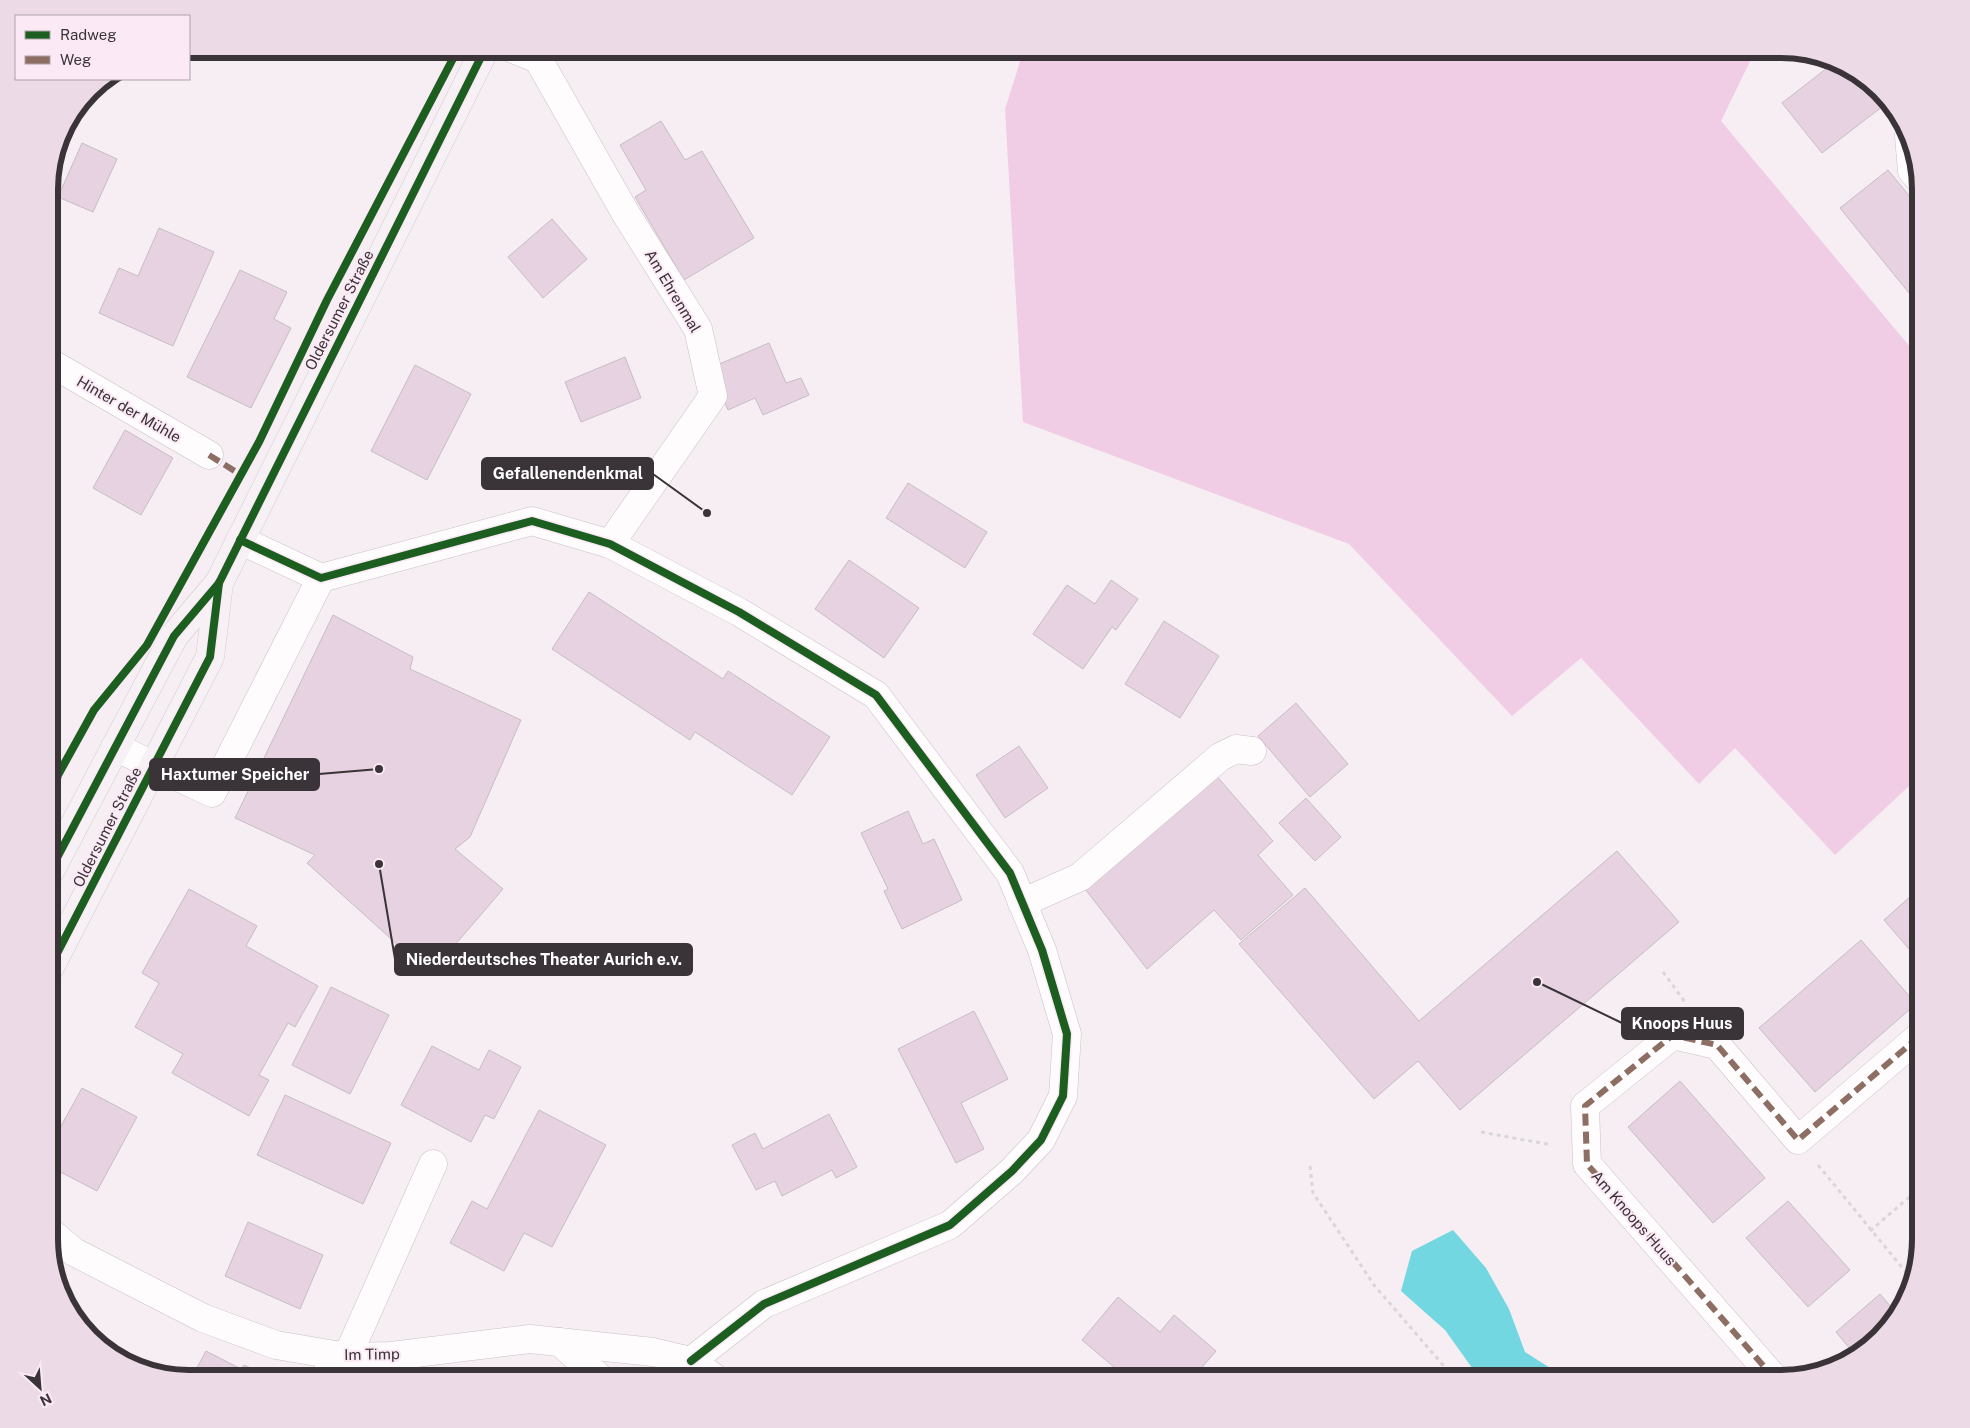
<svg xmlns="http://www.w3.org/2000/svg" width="1970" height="1428" viewBox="0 0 1970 1428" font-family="'Public Sans',sans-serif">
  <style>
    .green { fill: #f0cde5 }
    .water { fill: #72d7e0 }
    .building { fill: #e6d2e0; stroke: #c6bec3 }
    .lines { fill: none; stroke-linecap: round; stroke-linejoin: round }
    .minor-casing { stroke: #c9c1c6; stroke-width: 29 }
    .major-casing { stroke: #d1cccf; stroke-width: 29 }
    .path { stroke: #d9d6d8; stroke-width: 3; stroke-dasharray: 4 4; stroke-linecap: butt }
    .minor { stroke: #fefcfd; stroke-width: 28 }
    .major { stroke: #f7f1f6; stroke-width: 28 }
    .quiet { stroke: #8d6e63; stroke-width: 6; stroke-dasharray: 12 6; stroke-linecap: butt }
    .cycleway-casing { stroke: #fbeaf5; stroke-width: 11 }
    .cycleway { stroke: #1b5e20; stroke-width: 8 }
    .labels { text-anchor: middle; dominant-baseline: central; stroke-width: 4; stroke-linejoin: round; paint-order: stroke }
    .street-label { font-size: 15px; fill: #3a3338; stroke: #fbeaf5 }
    .rim { fill: none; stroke: #3a3338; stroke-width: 6 }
    .leader { fill: none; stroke: #3a3338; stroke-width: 2 }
    .callout-dot { fill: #3a3338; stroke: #fbeaf5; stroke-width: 2 }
    .callout { fill: #3a3338; stroke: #3a3338; stroke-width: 2 }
    .callout-label { font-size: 16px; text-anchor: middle; font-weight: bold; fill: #fff }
  </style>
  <rect width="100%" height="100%" fill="#f7eef4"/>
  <polygon class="green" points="1024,49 1756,49 1721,121 1921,360 1921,775 1835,855 1735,748 1699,784 1581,658 1512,716 1349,544 1023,422 1005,109"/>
  <polygon class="water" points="1453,1230 1486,1268 1509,1309 1525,1352 1558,1373 1576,1379 1480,1379 1445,1330 1401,1291 1412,1251"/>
  <g class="building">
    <polygon points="1836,61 1866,78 1887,103 1822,153 1782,103"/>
    <polygon points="661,121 685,160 702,151 754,238 684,280 635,197 646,190 620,145"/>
    <polygon points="82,143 117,159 93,212 58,197"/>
    <polygon points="1888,170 1921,210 1921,283 1909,293 1840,208"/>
    <polygon points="552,219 587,259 543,298 508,257"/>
    <polygon points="159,228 214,252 173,346 99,313 119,268 138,276"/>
    <polygon points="240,270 287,292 274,319 291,328 251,408 187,377"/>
    <polygon points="769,343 786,383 801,378 809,395 763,415 755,398 728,410 710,368"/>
    <polygon points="625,357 641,398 581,422 565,382"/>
    <polygon points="415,365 471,394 427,480 371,451"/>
    <polygon points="125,430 173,458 141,515 93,488"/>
    <polygon points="908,483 987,532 965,568 886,518"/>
    <polygon points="849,560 919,608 884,658 815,609"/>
    <polygon points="1111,580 1138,599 1116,630 1112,627 1083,669 1033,634 1067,585 1095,604"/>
    <polygon points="589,592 723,679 728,671 830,737 792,795 695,732 690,740 552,649"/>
    <polygon points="333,615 413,657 410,669 521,720 470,837 455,849 503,889 430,974 307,863 315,855 235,818"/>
    <polygon points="1164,621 1219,656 1180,718 1125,684"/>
    <polygon points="1296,703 1348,764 1310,797 1258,736"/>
    <polygon points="1019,746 1048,788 1005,818 976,775"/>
    <polygon points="1214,773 1273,841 1258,855 1293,895 1241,940 1214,910 1147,969 1082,885"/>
    <polygon points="1306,798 1341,837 1315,861 1279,823"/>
    <polygon points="908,811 923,844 934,839 962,900 902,929 884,891 888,889 861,833"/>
    <polygon points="1617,851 1679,922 1460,1110 1418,1061 1374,1099 1239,944 1305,888 1419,1021"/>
    <polygon points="1921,887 1921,963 1884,920"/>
    <polygon points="189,889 257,926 246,946 318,986 295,1027 288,1023 259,1075 269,1080 249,1116 172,1073 183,1054 135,1027 159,983 142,973"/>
    <polygon points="1861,940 1916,1004 1815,1092 1759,1028"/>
    <polygon points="331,987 389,1015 350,1094 292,1065"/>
    <polygon points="974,1011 1008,1079 961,1103 984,1149 956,1163 898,1049"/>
    <polygon points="432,1046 479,1070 489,1050 521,1067 494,1119 485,1115 471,1142 401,1105"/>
    <polygon points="1680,1081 1765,1178 1713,1223 1628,1127"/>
    <polygon points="82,1088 137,1117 97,1191 49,1166 49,1148"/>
    <polygon points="285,1095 391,1143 363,1204 257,1155"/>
    <polygon points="539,1110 606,1145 552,1247 524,1233 504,1271 450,1243 472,1201 487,1209"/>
    <polygon points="829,1114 857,1167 836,1178 832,1170 782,1196 775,1181 756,1190 732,1145 755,1133 763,1149"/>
    <polygon points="1788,1201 1850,1270 1808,1307 1746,1238"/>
    <polygon points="248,1222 323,1255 300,1309 225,1276"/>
    <polygon points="62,1294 79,1305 73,1314 63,1301"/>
    <polygon points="1880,1294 1898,1315 1892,1324 1855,1355 1836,1332"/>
    <polygon points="1118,1297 1160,1332 1174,1315 1216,1351 1192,1379 1128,1379 1082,1340"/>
    <polygon points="206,1351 241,1369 244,1365 273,1379 191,1379"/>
  </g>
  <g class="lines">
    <g class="minor-casing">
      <g id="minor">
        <polyline points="513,49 538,59 626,214 698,329 713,396 610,544"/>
        <polyline points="1909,136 1912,171 1919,179"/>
        <polyline points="49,362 209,455"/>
        <polyline points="240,540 321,578 532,521 610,544 739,612 876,695 1010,873 1042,950 1067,1034 1063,1096 1041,1140 1012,1171 950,1225 764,1304 691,1361"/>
        <polyline points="115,747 212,793 321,578"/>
        <polyline points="1022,903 1080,877 1220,757 1236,749 1252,751"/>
        <polyline points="49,1231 74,1252 203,1318 276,1345 347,1357 391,1356 530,1339 653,1352 691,1361 716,1379"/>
        <polyline points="560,1342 601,1379"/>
        <polyline points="347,1357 433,1164"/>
        <polyline points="324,1379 336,1355"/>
        <polyline points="1775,1379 1587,1164 1585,1106 1673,1035 1717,1045 1798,1140 1921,1035"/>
      </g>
    </g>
    <g class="major-casing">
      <g id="major">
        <polyline points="49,873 174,636 219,583 485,49"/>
        <polyline points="49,969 210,657 219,583"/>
      </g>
    </g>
    <g class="path">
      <polyline points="1663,972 1685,1002"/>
      <polyline points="1481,1132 1552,1145"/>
      <polyline points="1818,1165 1914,1282"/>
      <polyline points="1310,1166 1313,1193 1374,1285 1455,1379"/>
      <polyline points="1870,1231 1921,1187"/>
    </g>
    <use href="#minor" class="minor"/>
    <use href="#major" class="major"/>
    <g class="quiet">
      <polyline points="1909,136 1912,171 1919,179"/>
      <polyline points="209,455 241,475"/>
      <polyline points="1775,1379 1587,1164 1585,1106 1673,1035 1717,1045 1798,1140 1921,1035"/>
    </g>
    <g class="cycleway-casing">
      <g id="cycleway">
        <polyline points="240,540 321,578 532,521 610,544 739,612 876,695 1010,873 1042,950 1067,1034 1063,1096 1041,1140 1012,1171 950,1225 764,1304 691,1361"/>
        <polyline points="49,805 58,775 94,710 147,645 259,442 327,300 458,49"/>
        <polyline points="49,873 174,636 219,583 485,49"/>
        <polyline points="49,969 210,657 219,583"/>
      </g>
    </g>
    <use href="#cycleway" class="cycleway"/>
  </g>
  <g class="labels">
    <g class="street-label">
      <text transform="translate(673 291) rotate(59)">Am Ehrenmal</text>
      <text transform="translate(339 310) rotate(-63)">Oldersumer Straße</text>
      <text transform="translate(129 409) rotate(30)">Hinter der Mühle</text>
      <text transform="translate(107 827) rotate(-63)">Oldersumer Straße</text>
      <text transform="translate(1634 1218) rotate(49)">Am Knoops Huus</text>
      <text transform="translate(372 1354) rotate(-1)">Im Timp</text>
    </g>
  </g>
  <path d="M0 0H1970V1428H0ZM189 58H1781A131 131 0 0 1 1912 189V1239A131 131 0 0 1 1781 1370H189A131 131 0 0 1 58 1239V189A131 131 0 0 1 189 58Z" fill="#ecdbe6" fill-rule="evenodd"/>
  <path class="rim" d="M189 58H1781A131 131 0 0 1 1912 189V1239A131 131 0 0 1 1781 1370H189A131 131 0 0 1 58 1239V189A131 131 0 0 1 189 58Z"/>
  <path class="leader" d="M707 513L653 474M379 769L319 774M379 864L395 959M1537 982L1622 1023"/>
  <g class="callout-dot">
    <circle cx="707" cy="513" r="5"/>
    <circle cx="379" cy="769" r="5"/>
    <circle cx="379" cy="864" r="5"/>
    <circle cx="1537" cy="982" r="5"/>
  </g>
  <g class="callout">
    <rect x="482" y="458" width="171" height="31" rx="5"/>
    <rect x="150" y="759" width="169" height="31" rx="5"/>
    <rect x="395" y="944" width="297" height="31" rx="5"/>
    <rect x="1622" y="1008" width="121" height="31" rx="5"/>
  </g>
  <g class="callout-label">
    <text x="568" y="479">Gefallenendenkmal</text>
    <text x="235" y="780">Haxtumer Speicher</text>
    <text x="544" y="965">Niederdeutsches Theater Aurich e.v.</text>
    <text x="1682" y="1029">Knoops Huus</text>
  </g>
  <rect x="15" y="15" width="175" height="65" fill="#fbeaf5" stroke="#aea1a9"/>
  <rect x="25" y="31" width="25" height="8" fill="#1b5e20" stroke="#aea1a9"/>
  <text x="60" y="40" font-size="15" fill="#3a3338">Radweg</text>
  <rect x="25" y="56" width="25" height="8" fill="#8d6e63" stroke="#aea1a9"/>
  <text x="60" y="65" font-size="15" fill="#3a3338">Weg</text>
  <g transform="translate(40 1388) rotate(154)" stroke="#fbeaf5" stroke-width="4" paint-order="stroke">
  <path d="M0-4L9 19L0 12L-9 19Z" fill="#3a3338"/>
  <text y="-8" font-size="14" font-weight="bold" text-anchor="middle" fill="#3a3338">N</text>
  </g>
</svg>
